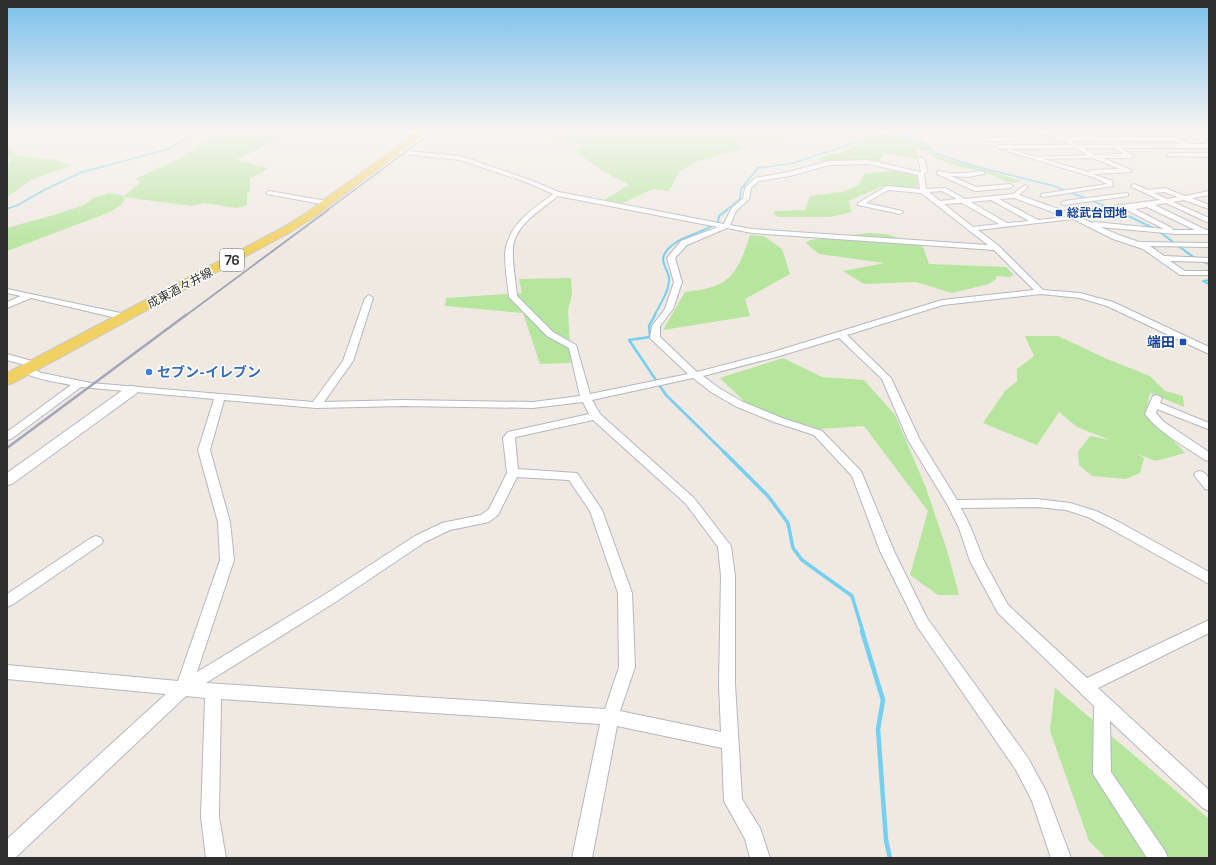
<svg xmlns="http://www.w3.org/2000/svg" width="1216" height="865" viewBox="0 0 1216 865" font-family="'Space Grotesk','Noto Sans JP',sans-serif">
  <style>
    .green { fill: #b6e59e }
    .lines { fill: none; stroke-linecap: round; stroke-linejoin: round }
    .stream-far4 { stroke: #75cff0; stroke-width: 1.5 }
    .stream-far3 { stroke: #75cff0; stroke-width: 2 }
    .stream-far2 { stroke: #75cff0; stroke-width: 2.5 }
    .stream-far1 { stroke: #75cff0; stroke-width: 3.5 }
    .stream { stroke: #75cff0; stroke-width: 4.5 }
    .minor-casing { stroke: #b4b7c1; stroke-width: 2 }
    .tertiary-casing { stroke: #b4b7c1; stroke-width: 2 }
    .primary-casing { stroke: #c9c9c9; stroke-width: 2 }
    .minor { fill: #fff; fill-rule: evenodd }
    .tertiary { fill: #fff; fill-rule: evenodd }
    .primary { fill: #f2d163; fill-rule: evenodd }
    .rail-far2 { stroke: #a3a6b8; stroke-width: 1.5 }
    .rail-far1 { stroke: #a3a6b8; stroke-width: 2 }
    .rail { stroke: #a3a6b8; stroke-width: 2.5 }
    .transit-dot { fill: #1a4fb4; stroke: #fff; stroke-width: 1.5 }
    .shop-dot { fill: #3f7fe0; stroke: #fff; stroke-width: 1.5 }
    .labels { text-anchor: middle; dominant-baseline: central; stroke-width: 3; stroke-linejoin: round; paint-order: stroke }
    .far-transit-label { font-size: 12px; font-weight: bold; fill: #164399; stroke: #fff; text-anchor: start }
    .far-street-label { font-size: 12px; fill: #2e2e2e; stroke: #fff }
    .shield { fill: #fff; stroke: #6d6d6d; stroke-width: 1 }
    .shield-label { font-size: 13px; font-weight: bold; fill: #2e2e2e }
    .transit-label { font-size: 14px; font-weight: bold; fill: #164399; stroke: #fff; text-anchor: end }
    .shop-label { font-size: 14px; font-weight: bold; fill: #366cbe; stroke: #fff; text-anchor: start }
  </style>
  <rect width="100%" height="100%" fill="#efe9e1"/>
  <g class="green">
    <polygon points="226,130 296,130 236,160 268,168 266,169 268,169 250,179 250,192 247,193 247,205 237,208 204,203 192,206 123,197 141,182 135,179 183,157 210,136"/>
    <polygon points="502,130 801,130 801,133 778,139 736,140 741,149 698,161 680,171 669,191 654,189 623,203 604,200 629,185 603,171 575,151 583,145 544,136 527,137"/>
    <path d="M881,135L921,140L935,155L1022,181C1017,182 1011,183 1007,182C1000,180 994,175 987,173C972,168 936,164 927,151L915,149L919,159L883,153L880,161H871L839,166L817,160L819,158L841,152L857,144Z"/>
    <polygon points="7,146 18,156 51,159 72,165 31,180 7,197 7,164 12,161 7,157"/>
    <polygon points="896,170 918,175 917,187 883,186 848,201 852,212 830,217 778,217 774,214 775,211 805,210 810,196 843,192 858,185 864,174"/>
    <polygon points="109,193 121,195 125,199 121,205 110,212 7,251 7,228 57,214 84,205 93,198"/>
    <polygon points="868,233 887,234 923,247 929,264 1006,267 1014,275 1009,277 996,276 996,279 989,284 952,293 916,282 864,284 843,271 885,263 819,254 806,243 810,240"/>
    <path d="M750,235L764,236L782,249L790,274L745,299L750,316L663,330L685,292C729,288 737,276 750,235Z"/>
    <polygon points="571,278 572,294 568,310 571,363 540,364 523,313 445,306 446,298 522,293 519,279"/>
    <polygon points="1025,336 1058,336 1107,359 1150,376 1165,391 1183,396 1184,407 1150,393 1146,411 1185,453 1156,461 1138,454 1144,458 1140,473 1126,479 1092,476 1079,465 1078,452 1090,436 1110,440 1077,427 1059,412 1037,445 983,423 1005,391 1017,381 1017,369 1034,356"/>
    <polygon points="783,358 822,377 864,380 895,415 926,488 947,550 959,595 938,595 910,575 928,511 864,426 819,429 751,408 720,378"/>
    <polygon points="1055,688 1209,819 1209,858 1106,858 1089,841 1050,731"/>
  </g>
  <g class="lines">
    <g class="stream-far4">
      <polyline points="861,130 877,135"/>
      <polyline points="7,209 18,205 44,190 82,172 169,149 200,130"/>
      <polyline points="725,211 740,199 741,189 758,168 794,163 877,135 899,137 926,144 935,153 974,166 1054,186 1118,211"/>
    </g>
    <g class="stream-far3">
      <polyline points="1116,210 1157,230 1196,259 1209,264"/>
      <polyline points="1209,280 1203,281 1209,284"/>
      <path d="M654,316C660,304 669,292 669,279C669,270 659,262 665,253C678,234 702,235 718,222L719,216L727,210"/>
    </g>
    <polyline class="stream-far2" points="655,315 649,326 650,337 629,340 666,395 725,453"/>
    <polyline class="stream-far1" points="724,452 768,496 788,523 793,548 802,560 852,596 863,632"/>
    <polyline class="stream" points="862,631 883,700 878,729 886,840 890,858"/>
    <g class="minor-casing">
      <g id="minor">
        <path d="M1052,130L1065,137H1174L1190,144H1208L1176,130H1183L1209,141V148H1121L1134,156L1131,158H1103L1131,170V172L1093,174L1112,181L1113,186L1043,197L1041,196V194L1107,184L1096,178L1007,151L1008,149H999L996,147L999,145H1071L1063,141L1051,140V138L1058,137L1050,133L1000,136L997,134L1000,132ZM1071,141H1173L1182,144L1078,145ZM1076,148L1087,155L1036,157L1010,149ZM1084,148H1113L1124,154L1095,155ZM1093,158L1120,169L1091,170L1088,172L1044,159Z"/>
        <polygon points="987,138 1011,137 1014,139 1011,141 985,141 984,140"/>
        <path d="M395,150L461,156L530,180L559,192L724,224L731,209L743,198L745,188L755,178L789,172L829,161L868,160L920,172L921,171L918,159L921,157L924,159L927,171L924,174L926,189L945,188L965,199L1013,194L1025,185L1028,187L1019,195L1067,212L1160,200L1132,187L1131,186L1134,184L1148,190L1165,188L1185,196L1209,191V195L1192,198L1209,205V209L1184,200L1173,202L1209,218V223L1166,203L1155,205L1206,230H1209V234H1176L1100,227L1119,235L1139,242L1209,243V247L1150,246L1164,256L1209,258V262L1170,261L1185,271H1209V275H1180L1143,249L1113,239L1073,219L978,230L999,246L1043,290L1080,293L1113,302L1209,347V354L1107,306L1080,298L1041,294L943,305L847,335L891,378L920,440L957,500L1037,499L1070,503L1096,511L1119,522L1209,572V584L1109,528L1088,517L1066,510L1037,507L961,508L971,528L984,561L1008,605L1087,678L1209,620V633L1098,688L1209,790V811L1203,808L1110,721L1111,772L1165,851L1168,858H1147L1093,774L1094,706L998,613L970,561L959,528L947,504L908,440L882,379L839,338L776,357L703,376L719,388L743,402L782,418L822,431L861,471L894,551L927,618L1028,758L1046,791L1071,858H1051L1032,801L1016,770L917,626L880,551L852,476L814,435L774,422L735,406L711,392L693,378L592,400L600,414L694,498L731,546L735,576V684L742,799L760,828L770,858H750L745,839L724,801L722,748L617,726L592,858H572L600,724L221,699L219,817L226,858H206L201,817L205,698L186,696L15,858H7V839L166,694L7,679V665L178,681L220,560L218,522L198,450L214,399L81,387L11,439L7,440V432L71,385C58,382 30,379 21,370L23,368L26,367L42,373L91,383L313,402L343,361L365,298L369,295L373,298L353,361L324,402L403,400L533,402L580,396L569,348L547,336L509,297C508,285 503,258 506,247C512,222 533,209 553,194L526,182L460,160L393,153L392,152ZM868,164L918,175L920,189L887,186L858,203V205L900,214L903,212L902,211L866,203L888,190L921,193L988,245L752,229L730,225L736,211L749,199L751,188L759,181L790,176L829,165ZM942,191L957,199L940,201L929,192ZM1164,192L1178,197L1167,199L1154,193ZM558,196L718,227L681,241L667,258L674,282L665,309L652,326L650,338L652,340L688,374L590,394L576,345L553,332L517,296C516,281 512,265 513,249C514,225 541,210 558,196ZM1014,198L1066,217L1038,220L999,199ZM991,200L1029,221L1007,223L971,202ZM962,203L999,224L973,227L944,204ZM1147,207L1195,230H1173L1172,228L1135,209ZM1127,210L1164,229L1095,222L1092,223L1075,215ZM727,228L752,233L994,250L1034,290L942,300L770,353L697,372L660,337V326L673,309L682,282L675,258L687,245ZM224,400L316,408L403,406L533,408L583,402L589,414L508,432L503,438L507,473L489,509L481,515L442,523L415,536L324,595L197,672L234,560L230,522L210,450ZM593,420L686,504L718,547L721,576L719,684L721,732L620,711L635,667L632,593L602,510L577,473L518,469L515,438L516,437ZM517,477L569,480L590,511L618,593L619,667L605,709L206,683L334,603L425,542L450,530L489,522L498,515Z"/>
        <polygon points="1170,153 1209,153 1209,157 1168,156 1167,155"/>
        <path d="M939,171C951,175 969,173 982,171L984,172V174L968,177L951,176L976,187L1010,184L1013,186L1010,188L975,191L937,174V172Z"/>
        <polygon points="269,191 327,201 330,203 327,205 267,194 266,193"/>
        <polygon points="1126,193 1128,194 1128,196 1064,205 1061,203 1064,201"/>
        <polygon points="7,289 125,314 129,317 125,320 31,298 7,308 7,302 21,296 7,293"/>
        <polygon points="7,354 39,363 41,365 36,368 7,360"/>
        <path d="M1157,395L1162,398L1160,403L1209,423L1208,429L1157,409L1156,413L1164,422L1209,452V461L1205,460C1186,447 1158,432 1145,414L1153,396Z"/>
        <path d="M1200,471C1210,474 1209,481 1209,490L1205,489L1194,475L1196,472Z"/>
        <polygon points="96,536 101,538 103,541 101,544 12,605 7,607 7,594 91,538"/>
      </g>
    </g>
    <g class="tertiary-casing">
      <g id="tertiary">
        <polygon points="7,130 35,130 32,132 7,132"/>
        <polygon points="132,386 137,387 138,390 137,393 12,484 7,485 7,473 127,387"/>
      </g>
    </g>
    <g class="primary-casing">
      <polygon id="primary" points="420,130 429,130 314,217 292,231 13,383 7,385 7,373 284,227 306,213"/>
    </g>
    <use href="#minor" class="minor"/>
    <use href="#tertiary" class="tertiary"/>
    <use href="#primary" class="primary"/>
    <polyline class="rail-far2" points="326,211 435,130"/>
    <polyline class="rail-far1" points="185,316 328,210"/>
    <polyline class="rail" points="7,448 186,315"/>
  </g>
  <linearGradient id="sky" x2="0" y2="1"><stop stop-color="#7abfeb"/><stop offset="0.52" stop-color="#f8f5f2"/><stop offset="1" stop-color="#f8f5f2" stop-opacity="0"/></linearGradient>
  <rect width="1216" height="251" fill="url(#sky)"/>
  <g class="transit-dot">
    <rect x="1055" y="209" width="8" height="8" rx="2"/>
    <rect x="1179" y="338" width="8" height="8" rx="2"/>
  </g>
  <circle class="shop-dot" cx="149" cy="372" r="4"/>
  <g class="labels">
    <g class="far-transit-label">
      <text x="1067" y="213">総武台団地</text>
    </g>
    <g class="far-street-label">
      <text transform="translate(180 288) rotate(-28)">成東酒々井線</text>
    </g>
    <rect class="shield" x="220" y="249" width="24" height="22" rx="3"/>
    <g class="shield-label">
      <text x="232" y="260">76</text>
    </g>
    <g class="transit-label">
      <text x="1175" y="342">端田</text>
    </g>
    <g class="shop-label">
      <text x="157" y="372">セブン-イレブン</text>
    </g>
  </g>
  <rect width="1216" height="865" fill="none" stroke="#2e2e2e" stroke-width="16"/>
</svg>
